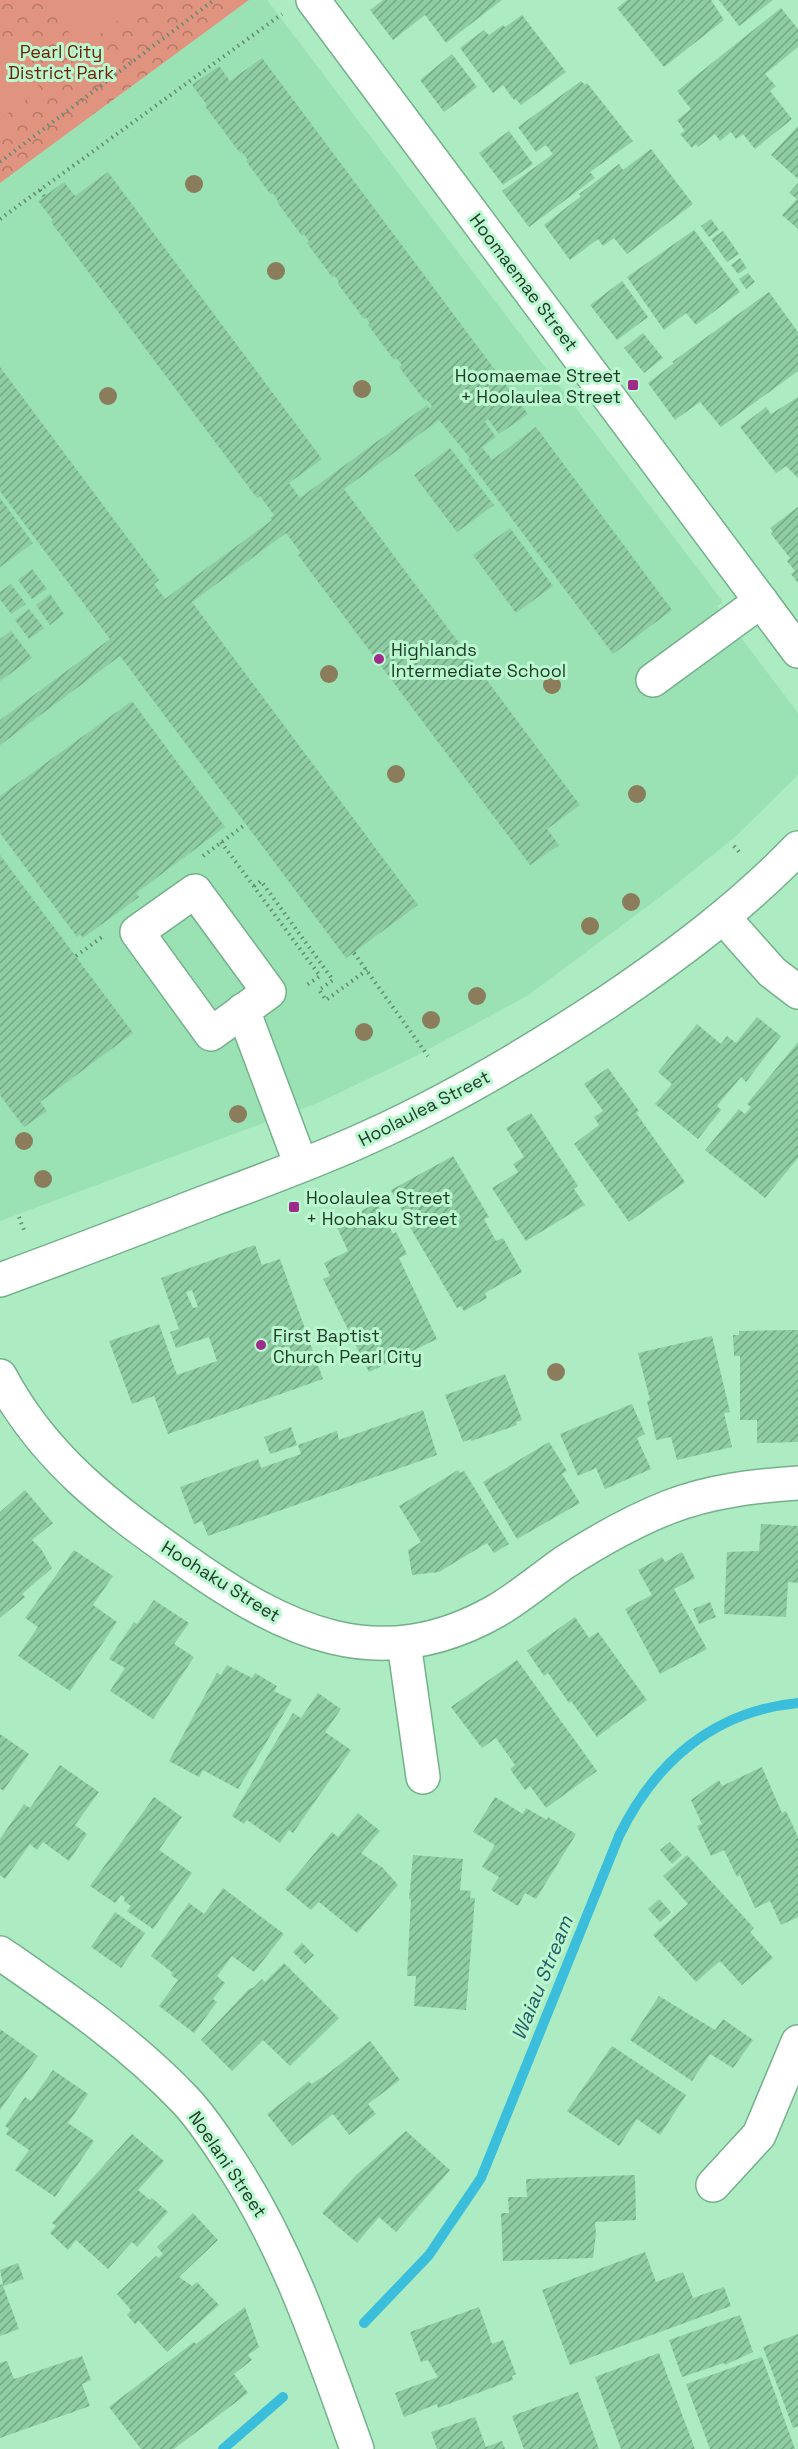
<svg xmlns="http://www.w3.org/2000/svg" width="798" height="2449" viewBox="0 0 798 2449" font-family="'Space Grotesk',sans-serif">
  <style>
    .built { fill: #9ae1b4 }
    .forest { fill: url(#forest-crowns) }
    .pitch { fill: #e0937e }
    .lines { fill: none; stroke-linecap: round; stroke-linejoin: round }
    .stream { stroke: #3abedb; stroke-width: 10 }
    .building { fill: url(#building-hatch); fill-rule: evenodd }
    .minor-casing { stroke: #74b18b; stroke-width: 36 }
    .path { stroke: #618c70; stroke-width: 4; stroke-dasharray: 1.5 4.5; stroke-linecap: butt }
    .minor { stroke: #fff; stroke-width: 33 }
    .tree { fill: #8b7c5c }
    .poi-dot { fill: #9d2c8a; stroke: #baf9d0; stroke-width: 2 }
    .labels { text-anchor: middle; dominant-baseline: central; stroke-width: 6; stroke-linejoin: round; paint-order: stroke }
    .park-label { font-size: 18px; fill: #702008; stroke: #baf9d0 }
    .street-label { font-size: 18px; fill: #213b2b; stroke: #baf9d0 }
    .poi-label { font-size: 18px; fill: #213b2b; stroke: #baf9d0; text-anchor: start }
    .water-label { font-size: 20px; font-style: italic; fill: #275b68; stroke: #baf9d0 }
  </style>
  <defs>
    <pattern id="forest-crowns" width="20" height="18" patternUnits="userSpaceOnUse" patternTransform="scale(1.5)"><rect width="20" height="18" fill="#e0937e"/><path d="M2 6a3 3 0 1 1 6 0M12 15a3 3 0 1 1 6 0" fill="none" stroke="#b57967"/></pattern>
    <pattern id="building-hatch" width="6" height="6" patternUnits="userSpaceOnUse" patternTransform="scale(1.5)"><rect width="6" height="6" fill="#8ecca4"/><path d="M-1 1l2-2M0 6l6-6M5 7l2-2" fill="none" stroke="#74a786"/></pattern>
  </defs>
  <rect width="100%" height="100%" fill="#adecc3"/>
  <polygon class="built" points="249,0 267,0 723,602 717,606 798,713 798,775 735,837 664,894 527,996 416,1056 320,1102 0,1221 0,183"/>
  <polygon class="forest" points="0,0 249,0 0,183"/>
  <g class="pitch">
    <polygon points="45,0 146,0 81,48"/>
    <polygon points="11,48 41,89 0,119 0,56"/>
  </g>
  <g class="lines">
    <g class="stream">
      <path d="M364,2323L429,2255L481,2178L619,1836C655,1762 714,1711 798,1703"/>
      <polyline points="223,2449 283,2397"/>
    </g>
  </g>
  <g class="building">
    <polygon points="383,0 502,0 446,43 425,15 393,40 370,10"/>
    <polygon points="627,0 711,0 724,20 664,67 617,8"/>
    <polygon points="719,0 773,0 739,26"/>
    <polygon points="781,8 798,29 798,47 765,74 776,86 770,91 792,119 755,149 743,134 736,139 731,132 720,141 715,134 698,147 696,144 692,148 680,134 685,131 677,120 691,109 677,91"/>
    <polygon points="522,15 566,72 521,105 516,99 514,100 503,85 493,93 460,48 484,30 489,35 503,25 505,27"/>
    <polygon points="452,54 477,87 444,112 420,80"/>
    <polygon points="262,58 528,414 499,434 488,419 485,422 496,437 482,447 492,460 536,427 672,610 613,654 468,460 470,458 439,420 344,489 580,805 547,829 559,845 530,865 298,555 301,553 286,533 192,602 418,905 346,958 120,656 0,745 0,720 110,639 0,491 0,367 159,580 154,584 165,599 272,520 270,518 274,515 260,496 257,498 51,222 53,220 38,201 64,182 75,196 108,172 322,459 289,483 300,498 427,405 430,409 432,406 426,399 425,401 399,367 402,365 396,358 394,360 368,325 370,324 366,317 364,319 338,284 339,282 335,276 332,277 307,243 309,241 304,234 302,236 277,202 278,201 273,193 271,195 246,161 248,160 242,152 240,153 205,106 207,105 192,85 219,66 230,81"/>
    <polygon points="581,81 585,85 587,83 633,141 590,172 595,178 529,227 502,191 553,154 546,145 536,152 518,127"/>
    <polygon points="798,126 798,179 771,155"/>
    <polygon points="509,131 533,164 503,185 479,153"/>
    <polygon points="651,149 693,204 627,254 614,238 603,246 598,239 570,260 544,225 581,196 579,194 619,164 623,170"/>
    <polygon points="798,183 798,229 782,215 797,199 789,193"/>
    <polygon points="711,219 719,230 709,237 701,226"/>
    <polygon points="694,230 740,292 696,325 686,313 664,330 627,277"/>
    <polygon points="723,231 739,254 727,262 711,239"/>
    <polygon points="740,258 747,268 738,274 731,265"/>
    <polygon points="748,273 755,282 746,289 739,279"/>
    <polygon points="622,281 648,317 617,340 590,305"/>
    <polygon points="769,292 798,332 798,371 721,427 700,402 675,420 648,383 674,363 672,362"/>
    <polygon points="643,333 663,358 644,373 624,348"/>
    <polygon points="798,397 798,478 786,466 776,473 740,427 766,407 771,414"/>
    <polygon points="450,448 494,505 457,532 414,475"/>
    <polygon points="0,498 33,543 0,567"/>
    <polygon points="798,507 798,583 791,574 795,571 787,561 790,558 771,534 773,532 770,528"/>
    <polygon points="510,528 553,586 516,613 473,555"/>
    <polygon points="32,569 47,589 32,599 18,580"/>
    <polygon points="11,584 26,604 11,614 0,599 0,592"/>
    <polygon points="50,594 64,614 50,625 36,605"/>
    <polygon points="29,609 44,628 29,639 15,620"/>
    <polygon points="11,631 32,658 0,681 0,639"/>
    <polygon points="132,701 225,827 136,893 139,897 83,938 80,934 77,937 0,833 0,796"/>
    <polygon points="0,855 133,1033 40,1102 47,1111 24,1127 0,1095"/>
    <polygon points="757,1017 781,1036 746,1082 741,1077 717,1106 721,1110 698,1139 655,1104 672,1084 658,1072 697,1024 721,1044 727,1036 736,1043"/>
    <polygon points="798,1042 798,1158 765,1198 705,1150 739,1109 745,1114 751,1107 747,1104"/>
    <polygon points="608,1068 639,1111 636,1113 685,1182 629,1222 574,1144 599,1125 594,1117 603,1111 584,1084"/>
    <polygon points="531,1113 578,1186 574,1189 585,1205 526,1241 492,1188 518,1172 513,1164 524,1157 506,1128"/>
    <polygon points="453,1156 489,1217 484,1219 496,1241 503,1238 522,1272 485,1293 487,1298 464,1311 461,1306 457,1308 408,1224 419,1217 414,1209 404,1214 391,1190"/>
    <polygon points="377,1203 393,1234 396,1232 407,1254 399,1258 437,1339 369,1372 323,1279 330,1276 324,1263 348,1251 337,1227 342,1224 341,1221"/>
    <path d="M255,1245L262,1265L280,1259L323,1379L168,1434L154,1396L132,1404L109,1341L159,1324L177,1375L217,1361L209,1337L176,1348L170,1332L179,1329L161,1278ZM192,1290L198,1307L193,1308L186,1292Z"/>
    <polygon points="798,1330 798,1442 757,1443 757,1420 740,1420 740,1356 734,1356 733,1335 739,1335 739,1331"/>
    <polygon points="712,1336 730,1412 724,1413 732,1447 677,1460 671,1437 656,1440 647,1401 650,1400 638,1353"/>
    <polygon points="505,1374 522,1420 516,1422 517,1425 471,1441 471,1439 463,1442 445,1395"/>
    <polygon points="632,1404 645,1434 637,1438 651,1469 605,1489 596,1468 578,1476 560,1434"/>
    <polygon points="423,1410 437,1455 208,1536 202,1521 194,1524 180,1487 258,1459 261,1468 301,1454 298,1445 337,1431 339,1440"/>
    <polygon points="291,1427 297,1445 270,1454 264,1437"/>
    <polygon points="549,1442 567,1471 562,1474 580,1503 517,1539 483,1482"/>
    <polygon points="458,1470 460,1473 464,1471 509,1544 494,1553 487,1543 439,1572 412,1575 408,1550 421,1542 399,1506"/>
    <polygon points="25,1490 53,1523 32,1540 41,1549 52,1568 22,1594 25,1597 0,1618 0,1512"/>
    <polygon points="761,1524 798,1526 798,1583 788,1582 786,1617 724,1614 727,1552 759,1551"/>
    <polygon points="74,1550 113,1576 93,1605 117,1622 70,1691 18,1656 38,1627 25,1618"/>
    <polygon points="682,1552 695,1578 674,1589 707,1649 660,1674 625,1609 652,1595 638,1570 662,1557 665,1562"/>
    <polygon points="154,1600 189,1623 174,1644 194,1657 153,1719 110,1691 125,1668 109,1659 134,1622 137,1624"/>
    <polygon points="710,1602 716,1617 699,1624 693,1609"/>
    <polygon points="575,1617 589,1638 598,1632 647,1700 597,1737 571,1701 569,1703 548,1673 544,1676 527,1651"/>
    <polygon points="517,1660 597,1771 546,1808 530,1786 525,1790 510,1769 515,1765 496,1738 482,1748 451,1707"/>
    <polygon points="227,1665 252,1678 255,1673 277,1686 274,1691 292,1700 238,1789 203,1770 199,1777 169,1761 217,1673 221,1675"/>
    <polygon points="318,1693 341,1709 325,1732 351,1750 293,1833 289,1830 280,1843 247,1820 244,1824 232,1816 293,1713 301,1718"/>
    <polygon points="0,1734 29,1754 3,1791 0,1788"/>
    <polygon points="60,1765 99,1792 75,1825 87,1834 69,1861 43,1842 37,1850 30,1844 5,1879 0,1875 0,1839 24,1804 30,1808"/>
    <polygon points="762,1767 782,1813 786,1811 798,1837 798,1917 781,1925 770,1901 755,1908 740,1875 737,1877 724,1850 711,1856 697,1826 702,1824 691,1800 719,1780 722,1786"/>
    <polygon points="154,1797 182,1817 159,1850 192,1873 153,1929 127,1911 131,1906 124,1901 125,1898 121,1895 115,1903 90,1886"/>
    <polygon points="495,1797 523,1814 526,1808 547,1820 548,1817 576,1834 536,1899 525,1893 518,1906 491,1890 499,1877 482,1867 495,1845 473,1832"/>
    <polygon points="358,1813 380,1831 361,1853 383,1868 398,1885 357,1933 319,1902 311,1910 285,1889 332,1832 338,1837"/>
    <polygon points="670,1842 682,1855 672,1864 660,1850"/>
    <polygon points="413,1855 463,1859 460,1890 471,1891 470,1898 475,1898 466,2010 414,2006 416,1976 407,1976 411,1899 409,1899"/>
    <polygon points="687,1855 754,1928 750,1932 773,1958 742,1985 720,1961 696,1982 653,1935 688,1904 663,1876"/>
    <polygon points="223,1888 284,1934 254,1972 232,1956 217,1976 225,1983 213,1999 217,2002 194,2033 159,2006 178,1980 171,1975 173,1973 151,1956 189,1903 204,1914"/>
    <polygon points="659,1899 671,1912 660,1922 648,1909"/>
    <polygon points="115,1912 145,1933 121,1968 91,1947"/>
    <polygon points="302,1943 314,1955 305,1964 293,1952"/>
    <polygon points="284,1963 339,2018 290,2066 263,2040 232,2071 201,2040 249,1989 253,1988 262,1979 265,1982"/>
    <polygon points="659,1996 715,2030 723,2019 753,2040 733,2068 710,2054 692,2081 630,2040"/>
    <polygon points="0,2029 38,2056 0,2110"/>
    <polygon points="370,2041 400,2080 368,2104 376,2114 349,2135 333,2114 292,2146 267,2114 309,2081 311,2084 326,2075"/>
    <polygon points="612,2046 686,2095 660,2135 637,2119 619,2146 567,2111"/>
    <polygon points="53,2070 88,2094 68,2123 94,2141 55,2197 15,2170 29,2150 6,2134 9,2129 5,2126 25,2097 31,2101"/>
    <polygon points="406,2131 450,2170 396,2232 379,2217 357,2243 322,2213 356,2175"/>
    <polygon points="132,2134 164,2161 138,2190 150,2200 152,2198 168,2212 137,2247 132,2242 108,2269 76,2240 68,2250 50,2233 56,2226 52,2223"/>
    <polygon points="635,2175 636,2220 595,2222 596,2234 593,2258 503,2261 501,2213 509,2213 508,2197 527,2197 526,2179"/>
    <polygon points="193,2213 218,2240 179,2277 192,2286 197,2282 219,2305 167,2352 139,2321 135,2324 127,2315 131,2310 117,2294 156,2256 159,2258 163,2254 157,2247"/>
    <polygon points="645,2252 656,2282 683,2272 693,2298 724,2287 731,2306 570,2365 542,2290"/>
    <polygon points="18,2263 24,2279 3,2286 19,2329 0,2336 0,2285 3,2284 0,2270"/>
    <polygon points="245,2307 259,2347 248,2355 252,2360 234,2374 248,2393 174,2449 141,2449 109,2407 194,2342 196,2344"/>
    <polygon points="479,2307 492,2344 503,2340 516,2374 512,2376 513,2380 438,2408 437,2404 404,2417 395,2393 438,2377 428,2360 421,2362 410,2332"/>
    <polygon points="740,2315 753,2352 725,2365 724,2363 682,2377 669,2340"/>
    <polygon points="798,2334 798,2426 793,2428 763,2347"/>
    <polygon points="659,2353 695,2449 621,2449 595,2377"/>
    <polygon points="82,2356 91,2380 82,2384 90,2406 0,2438 0,2363 7,2361 14,2379"/>
    <polygon points="762,2357 795,2449 710,2449 686,2384"/>
    <polygon points="578,2392 599,2449 524,2449 512,2416"/>
    <polygon points="475,2417 486,2447 502,2441 505,2449 437,2449 431,2432"/>
  </g>
  <g class="lines">
    <g class="minor-casing">
      <g id="minor">
        <polyline points="313,0 798,651"/>
        <polyline points="653,680 761,601"/>
        <polygon points="195,891 269,992 211,1034 137,932"/>
        <polyline points="724,918 772,972 798,992"/>
        <polyline points="243,1010 301,1165"/>
        <path d="M0,1280C71,1254 141,1227 211,1200C264,1180 317,1161 369,1137C453,1099 532,1052 609,1001C677,955 741,907 798,848"/>
        <path d="M0,1376C44,1459 109,1507 184,1560C284,1631 378,1678 496,1611C520,1597 542,1578 565,1562C598,1541 633,1521 669,1507C710,1491 755,1486 798,1483"/>
        <polyline points="404,1643 423,1777"/>
        <path d="M0,1953C65,1998 130,2042 185,2100C201,2117 215,2138 228,2158C288,2248 321,2349 357,2449"/>
        <polyline points="713,2185 759,2135 798,2042"/>
      </g>
    </g>
    <g class="path">
      <polyline points="0,162 214,0"/>
      <polyline points="40,190 44,196"/>
      <polyline points="0,219 282,14"/>
      <polyline points="221,842 320,976 304,987"/>
      <polyline points="734,846 741,854"/>
      <polyline points="203,856 246,824"/>
      <polyline points="254,886 261,881 333,980 319,990 326,1000 367,970"/>
      <polyline points="354,953 428,1056"/>
      <polyline points="76,956 102,937"/>
      <polyline points="19,1217 24,1230"/>
    </g>
    <use href="#minor" class="minor"/>
  </g>
  <g class="tree">
    <circle cx="194" cy="184" r="9"/>
    <circle cx="276" cy="271" r="9"/>
    <circle cx="362" cy="389" r="9"/>
    <circle cx="108" cy="396" r="9"/>
    <circle cx="329" cy="674" r="9"/>
    <circle cx="552" cy="685" r="9"/>
    <circle cx="396" cy="774" r="9"/>
    <circle cx="637" cy="794" r="9"/>
    <circle cx="631" cy="902" r="9"/>
    <circle cx="590" cy="926" r="9"/>
    <circle cx="477" cy="996" r="9"/>
    <circle cx="431" cy="1020" r="9"/>
    <circle cx="364" cy="1032" r="9"/>
    <circle cx="238" cy="1114" r="9"/>
    <circle cx="24" cy="1141" r="9"/>
    <circle cx="43" cy="1179" r="9"/>
    <circle cx="556" cy="1372" r="9"/>
  </g>
  <g class="poi-dot">
    <rect x="627" y="379" width="12" height="12" rx="3"/>
    <circle cx="379" cy="659" r="6"/>
    <rect x="288" y="1201" width="12" height="12" rx="3"/>
    <circle cx="261" cy="1345" r="6"/>
  </g>
  <g class="labels">
    <g class="park-label">
      <text x="61" y="51">Pearl City<tspan x="61" dy="21">District Park</tspan></text>
    </g>
    <g class="street-label">
      <text transform="translate(524 282) rotate(53)">Hoomaemae Street</text>
      <text transform="translate(424 1108) rotate(-27)">Hoolaulea Street</text>
      <text transform="translate(221 1581) rotate(32)">Hoohaku Street</text>
      <text transform="translate(228 2164) rotate(56)">Noelani Street</text>
    </g>
    <g class="poi-label">
      <text x="621" y="375" text-anchor="end">Hoomaemae Street<tspan x="621" dy="21">+ Hoolaulea Street</tspan></text>
      <text x="391" y="649">Highlands<tspan x="391" dy="21">Intermediate School</tspan></text>
      <text x="306" y="1197">Hoolaulea Street<tspan x="306" dy="21">+ Hoohaku Street</tspan></text>
      <text x="273" y="1335">First Baptist<tspan x="273" dy="21">Church Pearl City</tspan></text>
    </g>
    <g class="water-label">
      <text transform="translate(542 1978) rotate(-68)">Waiau Stream</text>
    </g>
  </g>
</svg>
